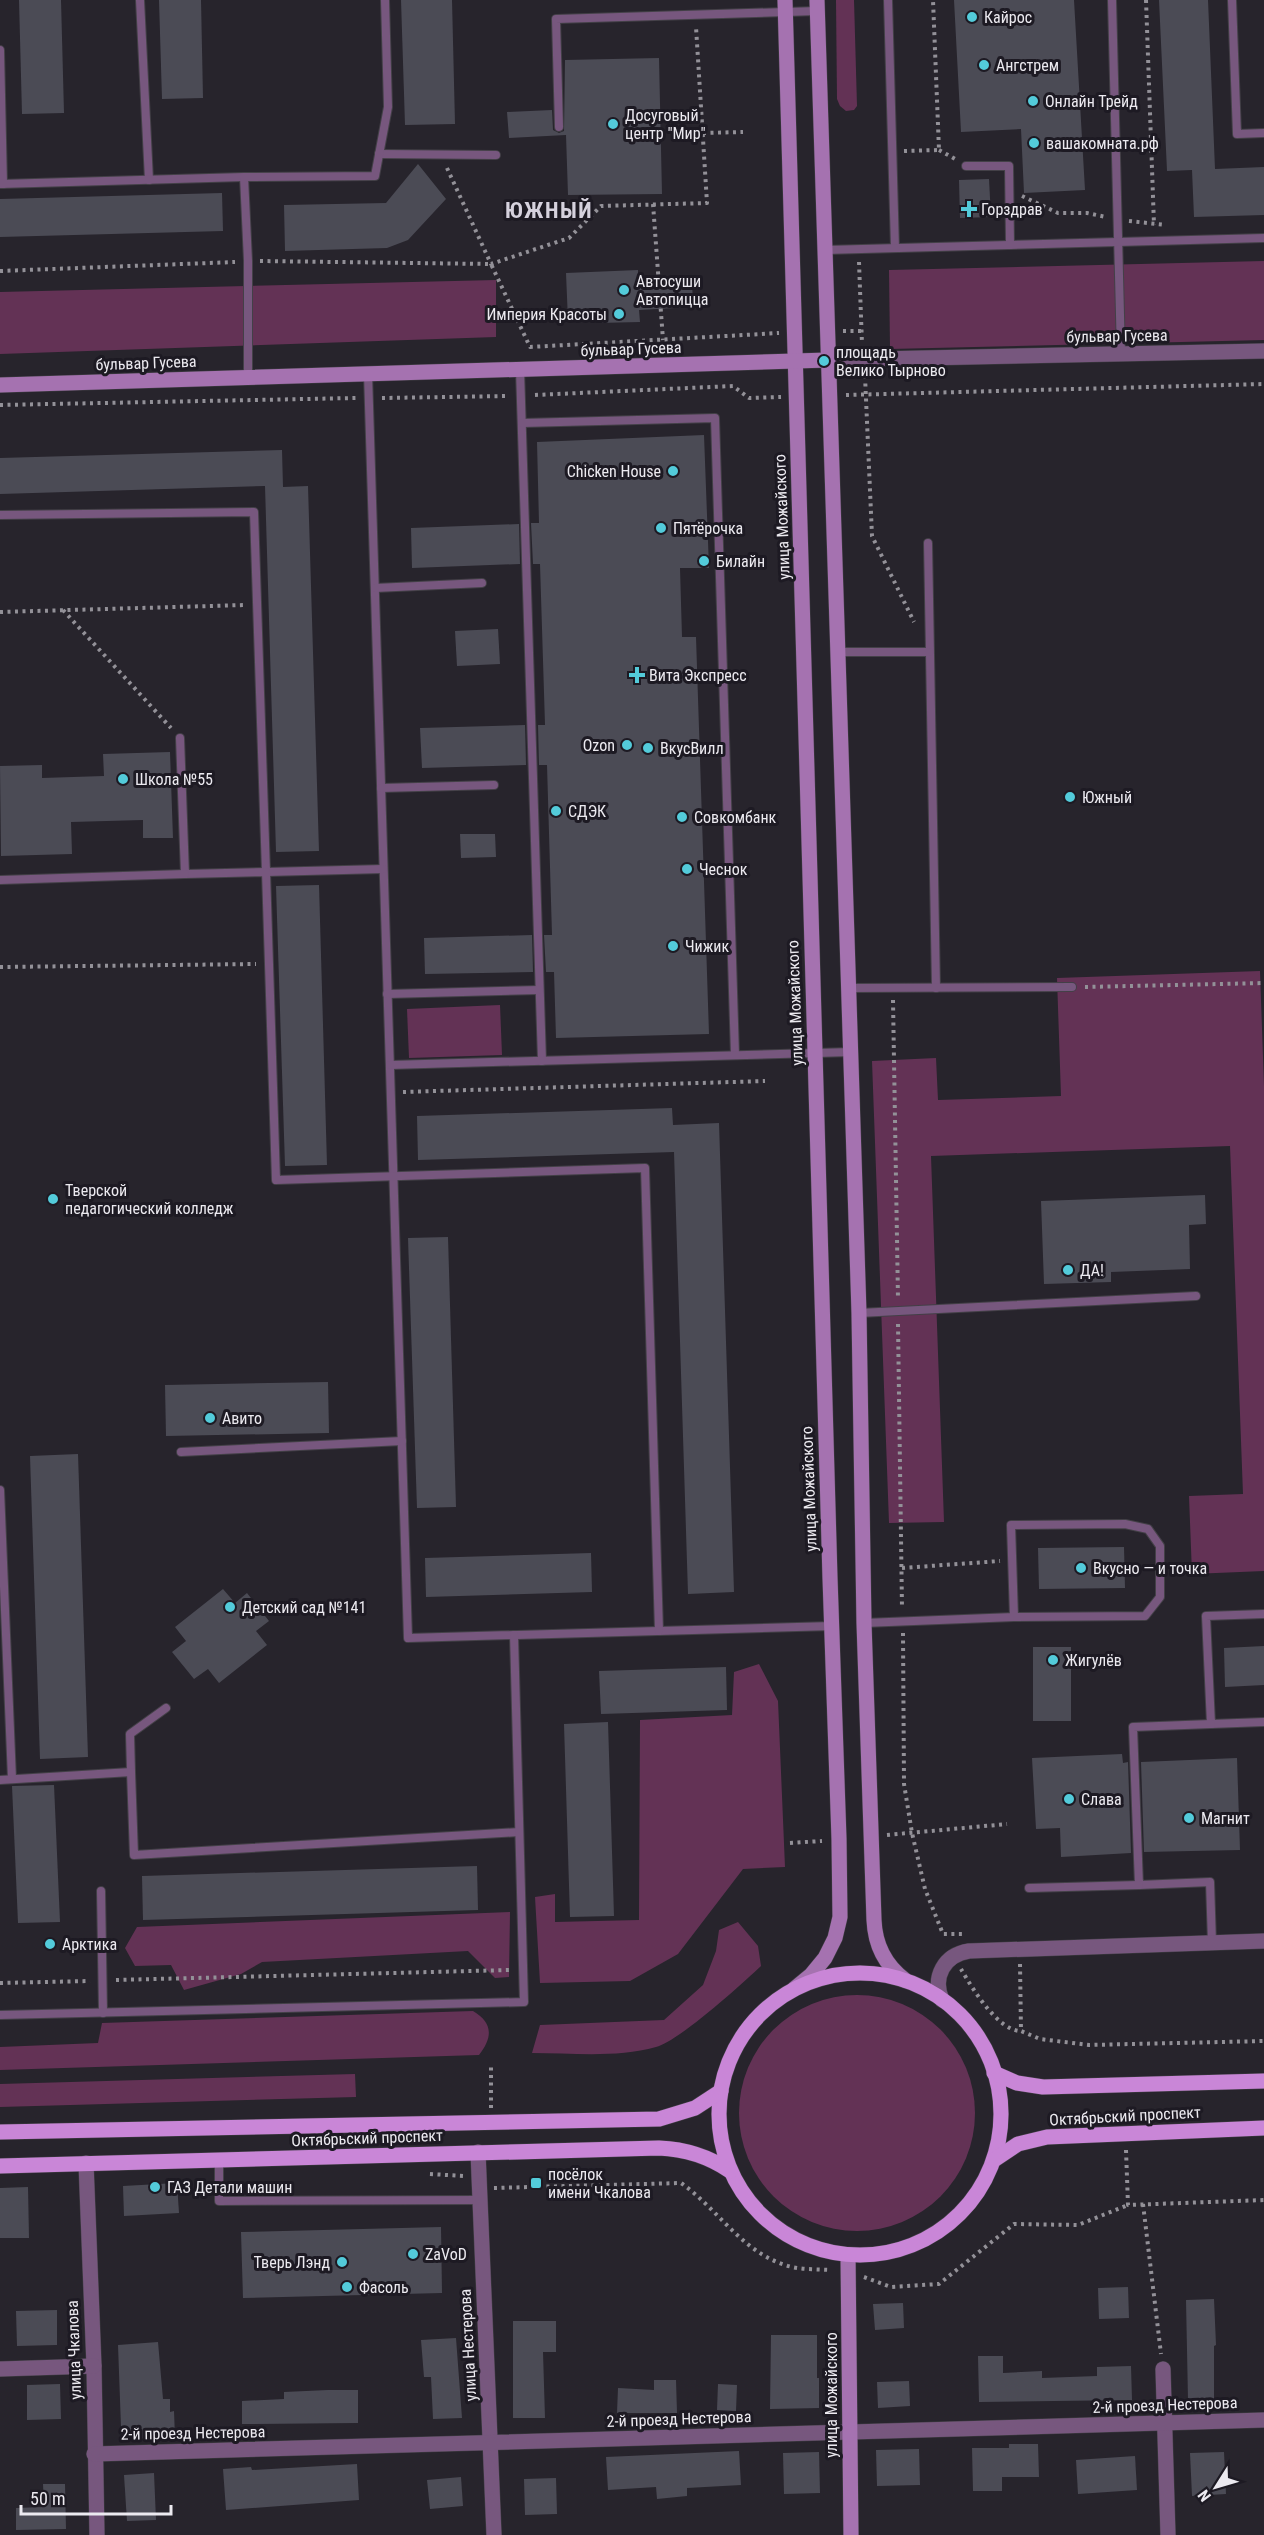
<svg xmlns="http://www.w3.org/2000/svg" width="1264" height="2535" viewBox="0 0 1264 2535" font-family="'Roboto Condensed',sans-serif">
  <style>
    .green { fill: #633255 }
    .building { fill: #4b4b55 }
    .lines { fill: none; stroke-linecap: round; stroke-linejoin: round }
    .lane-casing { stroke: #434047; stroke-width: 10 }
    .street-casing { stroke: #434047; stroke-width: 16 }
    .secondary-casing { stroke: #434047; stroke-width: 16 }
    .primary-casing { stroke: #434047; stroke-width: 16 }
    .path { stroke: #939198; stroke-width: 4; stroke-dasharray: 3 4.5; stroke-linecap: butt }
    .lane { stroke: #77577e; stroke-width: 8 }
    .street { stroke: #77577e; stroke-width: 15 }
    .secondary { stroke: #a572b0; stroke-width: 15 }
    .primary { stroke: #c986d7; stroke-width: 15 }
    .poi-dot { fill: #53cbda; stroke: #1d1a23; stroke-width: 2 }
    .labels { text-anchor: middle; dominant-baseline: central; stroke-width: 6; stroke-linejoin: round; paint-order: stroke }
    .poi-label { font-size: 16px; fill: #eceaf0; stroke: #1d1a23; text-anchor: start }
    .street-label { font-size: 16px; fill: #eceaf0; stroke: #1d1a23 }
    .district-label { font-size: 22px; font-weight: bold; letter-spacing: 1.5px; fill: #d5d1dd; stroke: #1d1a23 }
  </style>
  <rect width="100%" height="100%" fill="#27242c"/>
  <g class="green">
    <polygon points="836,0 854,0 857,106 854,110 846,111 840,106 837,99"/>
    <polygon points="1264,261 1264,340 890,349 889,270"/>
    <polygon points="496,280 496,337 0,354 0,292"/>
    <polygon points="1260,971 1264,1086 1264,1571 1192,1574 1189,1496 1243,1494 1230,1146 931,1156 944,1522 889,1523 872,1061 936,1058 938,1100 1061,1096 1057,978"/>
    <polygon points="500,1005 502,1055 409,1058 407,1009"/>
    <polygon points="759,1664 778,1701 785,1867 743,1869 678,1954 630,1981 540,1983 535,1897 555,1894 555,1922 639,1920 640,1720 732,1715 734,1672"/>
    <polygon points="510,1912 509,1977 495,1978 468,1951 262,1962 241,1974 184,1990 171,1965 135,1966 125,1948 137,1927"/>
    <path d="M738,1922L758,1946L761,1966C742,1984 679,2041 656,2047C617,2058 573,2053 532,2053L540,2025L664,2020L703,1985L716,1951L719,1930Z"/>
    <circle cx="857" cy="2113" r="118"/>
    <path d="M473,2011C493,2023 493,2037 479,2055L0,2070V2047L98,2043L102,2023Z"/>
    <polygon points="355,2074 356,2097 0,2107 0,2084"/>
  </g>
  <g class="building">
    <polygon points="19,0 61,0 64,113 22,114"/>
    <polygon points="159,0 201,0 203,98 162,99"/>
    <polygon points="401,0 452,0 455,124 405,125"/>
    <polygon points="954,0 1074,0 1085,190 1024,193 1021,129 961,132"/>
    <polygon points="1159,0 1208,0 1215,169 1264,167 1264,215 1194,217 1192,170 1167,171"/>
    <polygon points="659,58 662,194 568,195 566,135 509,138 507,112 552,110 553,130 559,133 564,131 565,60"/>
    <polygon points="418,164 446,199 408,240 387,248 285,251 284,205 386,203"/>
    <polygon points="989,179 991,217 960,218 959,180"/>
    <polygon points="222,193 223,231 0,237 0,199"/>
    <polygon points="638,270 638,283 692,280 693,307 639,310 640,322 598,323 598,320 568,321 566,273"/>
    <polygon points="704,435 709,568 680,568 682,637 696,637 709,1034 556,1038 554,972 546,972 544,935 552,935 547,765 539,765 538,725 545,725 540,564 533,564 531,523 539,523 537,442"/>
    <polygon points="282,450 283,487 308,486 319,851 276,852 265,486 0,494 0,458"/>
    <polygon points="519,524 520,564 412,568 411,528"/>
    <polygon points="498,629 500,664 457,666 455,631"/>
    <polygon points="525,725 526,765 422,768 420,728"/>
    <polygon points="170,752 173,838 143,838 143,820 71,822 72,854 1,856 0,766 42,765 42,778 104,776 103,754"/>
    <polygon points="460,834 495,834 496,857 461,858"/>
    <polygon points="319,885 327,1165 285,1166 276,886"/>
    <polygon points="532,935 533,972 425,974 424,938"/>
    <polygon points="672,1108 673,1125 719,1123 734,1592 688,1594 674,1152 418,1160 417,1116"/>
    <polygon points="1205,1195 1206,1224 1189,1225 1190,1269 1111,1272 1111,1282 1044,1284 1041,1201"/>
    <polygon points="448,1237 456,1507 417,1508 408,1238"/>
    <polygon points="328,1382 329,1433 166,1436 165,1385"/>
    <polygon points="78,1454 88,1757 40,1759 30,1456"/>
    <polygon points="1124,1547 1125,1588 1039,1589 1038,1548"/>
    <polygon points="591,1553 592,1592 426,1597 425,1558"/>
    <polygon points="223,1589 235,1603 247,1593 269,1621 256,1631 267,1645 219,1683 208,1669 194,1679 172,1652 186,1641 175,1627"/>
    <polygon points="1264,1646 1264,1685 1225,1687 1224,1648"/>
    <rect x="1033" y="1647" width="38" height="74"/>
    <polygon points="726,1667 727,1710 601,1714 599,1671"/>
    <polygon points="608,1722 614,1916 570,1917 564,1724"/>
    <polygon points="1122,1754 1123,1763 1128,1762 1131,1853 1061,1857 1060,1828 1036,1829 1032,1758"/>
    <polygon points="1237,1758 1240,1850 1144,1852 1141,1762"/>
    <polygon points="54,1785 60,1922 18,1923 12,1786"/>
    <polygon points="477,1866 478,1910 143,1920 142,1876"/>
    <polygon points="177,2183 179,2213 124,2216 123,2186"/>
    <polygon points="28,2187 29,2238 0,2238 0,2188"/>
    <polygon points="441,2227 442,2293 243,2298 241,2232"/>
    <polygon points="1128,2287 1129,2318 1099,2319 1098,2288"/>
    <polygon points="1214,2299 1216,2345 1214,2346 1214,2400 1188,2400 1186,2300"/>
    <polygon points="903,2303 904,2328 875,2330 873,2304"/>
    <polygon points="57,2310 57,2345 17,2346 16,2311"/>
    <polygon points="513,2321 556,2321 556,2352 543,2352 545,2418 513,2418"/>
    <polygon points="771,2335 817,2335 817,2378 819,2378 819,2408 770,2409"/>
    <polygon points="456,2338 462,2418 433,2419 431,2377 424,2377 421,2340"/>
    <polygon points="158,2342 163,2399 170,2399 170,2412 174,2411 175,2437 128,2439 127,2427 121,2427 118,2345"/>
    <polygon points="978,2356 1003,2356 1003,2373 1042,2371 1042,2378 1097,2376 1097,2367 1131,2366 1132,2400 979,2402"/>
    <polygon points="654,2380 676,2380 677,2413 617,2413 618,2388 654,2390"/>
    <polygon points="909,2381 910,2406 878,2408 877,2382"/>
    <polygon points="60,2384 61,2419 27,2420 27,2385"/>
    <polygon points="718,2384 737,2385 736,2411 717,2410"/>
    <polygon points="328,2390 358,2390 358,2423 242,2424 242,2401 284,2399 284,2392"/>
    <polygon points="1009,2444 1038,2444 1039,2477 1002,2477 1002,2491 973,2491 972,2448 1009,2448"/>
    <polygon points="919,2449 920,2485 877,2486 876,2450"/>
    <polygon points="739,2451 741,2485 687,2488 687,2496 657,2499 656,2487 608,2490 606,2457"/>
    <polygon points="819,2452 820,2493 784,2494 783,2453"/>
    <polygon points="1224,2452 1226,2494 1192,2496 1190,2453"/>
    <polygon points="1135,2456 1137,2490 1078,2494 1076,2460"/>
    <polygon points="357,2464 359,2500 226,2510 223,2469 251,2467 252,2470"/>
    <polygon points="154,2473 156,2520 127,2521 124,2475"/>
    <polygon points="461,2477 463,2506 430,2509 427,2480"/>
    <polygon points="556,2478 557,2514 525,2515 524,2479"/>
    <polygon points="43,2484 65,2484 66,2529 16,2530 16,2508 44,2507"/>
  </g>
  <g class="lines">
    <g class="lane-casing">
      <g id="lane">
        <polyline points="140,0 149,180"/>
        <polyline points="888,0 895,248"/>
        <polyline points="1112,0 1121,354"/>
        <polyline points="1232,0 1237,134 1264,133"/>
        <polyline points="0,50 3,184"/>
        <polyline points="559,127 556,19 817,11"/>
        <polyline points="379,154 496,155"/>
        <polyline points="966,166 1009,166 1010,245"/>
        <polyline points="0,184 244,177"/>
        <polyline points="825,250 1264,238"/>
        <polyline points="520,370 542,1061"/>
        <polyline points="368,374 408,1638 832,1626"/>
        <polyline points="248,378 248,261 244,177 375,176 388,107 385,0"/>
        <polyline points="522,423 715,418 735,1055"/>
        <polyline points="0,515 254,512 266,872 383,869"/>
        <polyline points="928,543 936,988"/>
        <polyline points="375,588 482,583"/>
        <polyline points="838,652 929,652"/>
        <polyline points="180,738 185,874 266,872 276,1180 645,1168 659,1631"/>
        <polyline points="381,788 494,785"/>
        <polyline points="0,880 185,874"/>
        <polyline points="849,988 1072,987"/>
        <polyline points="387,994 539,990"/>
        <polyline points="390,1065 851,1052"/>
        <polyline points="859,1313 1196,1296"/>
        <polyline points="181,1452 402,1441"/>
        <polyline points="0,1490 12,1779"/>
        <polyline points="1264,1614 1206,1616 1211,1724 1264,1722"/>
        <polyline points="864,1623 1014,1617 1145,1616 1160,1597 1160,1546 1148,1529 1125,1524 1011,1525 1014,1617"/>
        <polyline points="1211,1724 1133,1727 1139,1885 1210,1882 1212,1943"/>
        <polyline points="131,1772 130,1734 166,1708"/>
        <polyline points="0,1780 131,1772 134,1855 519,1832"/>
        <polyline points="1029,1888 1139,1885"/>
        <polyline points="101,1891 103,2013"/>
        <polyline points="0,2015 524,2002 514,1635"/>
        <polyline points="219,2160 219,2201 480,2200"/>
      </g>
    </g>
    <g class="street-casing">
      <g id="street">
        <polyline points="828,360 1264,351"/>
        <path d="M942,2000C932,1977 944,1955 969,1951L1264,1941"/>
        <polyline points="478,2152 494,2535"/>
        <polyline points="86,2163 94,2366 97,2535"/>
        <polyline points="0,2369 94,2366"/>
        <polyline points="1163,2369 1168,2535"/>
        <polyline points="94,2454 1264,2420"/>
      </g>
    </g>
    <g class="secondary-casing">
      <g id="secondary">
        <polyline points="785,0 830,1578 839,1839 840,1917 835,1938 825,1958 811,1975 794,1989"/>
        <path d="M817,0L859,1313L864,1623L874,1920C875,1945 885,1965 905,1980"/>
        <polyline points="0,385 828,360"/>
        <polyline points="848,2255 851,2535"/>
      </g>
    </g>
    <g class="primary-casing">
      <g id="primary">
        <circle cx="860" cy="2114" r="141"/>
        <polyline points="994,2073 1017,2083 1043,2087 1264,2081"/>
        <polyline points="0,2132 659,2119 695,2108 721,2091"/>
        <polyline points="994,2160 1018,2144 1047,2137 1264,2128"/>
        <path d="M0,2166L659,2148C685,2149 708,2156 730,2171"/>
      </g>
    </g>
    <g class="path">
      <polyline points="1146,0 1154,225"/>
      <polyline points="703,133 743,132"/>
      <polyline points="939,150 957,160"/>
      <polyline points="904,151 939,150 933,0"/>
      <polyline points="447,168 491,264 569,238 601,206 707,203 696,27"/>
      <polyline points="1022,196 1058,213 1087,213 1106,217"/>
      <polyline points="653,204 663,340"/>
      <polyline points="1129,221 1166,225"/>
      <polyline points="260,261 491,264 530,347 779,333"/>
      <polyline points="859,262 862,344"/>
      <polyline points="0,271 235,262"/>
      <polyline points="843,331 861,331"/>
      <polyline points="865,376 872,536 914,622"/>
      <polyline points="535,395 733,386 749,398 781,397"/>
      <polyline points="846,395 1264,384"/>
      <polyline points="382,398 509,396"/>
      <polyline points="0,405 356,398"/>
      <polyline points="63,610 171,728"/>
      <polyline points="0,612 245,605"/>
      <polyline points="0,967 256,964"/>
      <polyline points="1085,987 1264,983"/>
      <polyline points="893,1000 898,1299"/>
      <polyline points="403,1092 765,1081"/>
      <polyline points="898,1324 902,1608"/>
      <polyline points="902,1568 1000,1561"/>
      <polyline points="903,1633 904,1784 912,1833 925,1889 943,1934 962,1934"/>
      <polyline points="887,1835 1007,1824"/>
      <polyline points="790,1843 822,1841"/>
      <polyline points="1020,1964 1021,2031 1040,2039 1089,2045 1264,2041"/>
      <path d="M961,1969C972,1988 998,2031 1021,2031"/>
      <polyline points="116,1980 510,1970"/>
      <polyline points="0,1983 90,1981"/>
      <polyline points="491,2108 491,2067"/>
      <polyline points="1126,2150 1128,2205 1264,2200"/>
      <polyline points="430,2174 464,2176"/>
      <path d="M494,2188L681,2183C717,2208 741,2251 785,2265C799,2270 816,2269 831,2270"/>
      <polyline points="1143,2204 1161,2354"/>
      <polyline points="864,2277 891,2287 939,2284 1014,2224 1078,2225 1128,2205"/>
    </g>
    <use href="#lane" class="lane"/>
    <use href="#street" class="street"/>
    <use href="#secondary" class="secondary"/>
    <use href="#primary" class="primary"/>
  </g>
  <g class="poi-dot">
    <circle cx="972" cy="17" r="6"/>
    <circle cx="984" cy="65" r="6"/>
    <circle cx="1033" cy="101" r="6"/>
    <circle cx="613" cy="124" r="6"/>
    <circle cx="1034" cy="143" r="6"/>
    <path d="M966 200h6v6h6v6h-6v6h-6v-6h-6v-6h6z"/>
    <circle cx="624" cy="290" r="6"/>
    <circle cx="619" cy="314" r="6"/>
    <circle cx="824" cy="361" r="6"/>
    <circle cx="673" cy="471" r="6"/>
    <circle cx="661" cy="528" r="6"/>
    <circle cx="704" cy="561" r="6"/>
    <path d="M634 666h6v6h6v6h-6v6h-6v-6h-6v-6h6z"/>
    <circle cx="627" cy="745" r="6"/>
    <circle cx="648" cy="748" r="6"/>
    <circle cx="123" cy="779" r="6"/>
    <circle cx="1070" cy="797" r="6"/>
    <circle cx="556" cy="811" r="6"/>
    <circle cx="682" cy="817" r="6"/>
    <circle cx="687" cy="869" r="6"/>
    <circle cx="673" cy="946" r="6"/>
    <circle cx="53" cy="1199" r="6"/>
    <circle cx="1068" cy="1270" r="6"/>
    <circle cx="210" cy="1418" r="6"/>
    <circle cx="1081" cy="1568" r="6"/>
    <circle cx="230" cy="1607" r="6"/>
    <circle cx="1053" cy="1660" r="6"/>
    <circle cx="1069" cy="1799" r="6"/>
    <circle cx="1189" cy="1818" r="6"/>
    <circle cx="50" cy="1944" r="6"/>
    <rect x="530" y="2177" width="12" height="12" rx="3"/>
    <circle cx="155" cy="2187" r="6"/>
    <circle cx="413" cy="2254" r="6"/>
    <circle cx="342" cy="2262" r="6"/>
    <circle cx="347" cy="2287" r="6"/>
  </g>
  <g class="labels">
    <g class="poi-label">
      <text x="984" y="17">Кайрос</text>
      <text x="996" y="65">Ангстрем</text>
      <text x="1045" y="101">Онлайн Трейд</text>
      <text x="625" y="115">Досуговый<tspan x="625" dy="18">центр "Мир"</tspan></text>
      <text x="1046" y="143">вашакомната.рф</text>
      <text x="981" y="209">Горздрав</text>
      <text x="636" y="281">Автосуши<tspan x="636" dy="18">Автопицца</tspan></text>
      <text x="607" y="314" text-anchor="end">Империя Красоты</text>
      <text x="836" y="352">площадь<tspan x="836" dy="18">Велико Тырново</tspan></text>
      <text x="661" y="471" text-anchor="end">Chicken House</text>
      <text x="673" y="528">Пятёрочка</text>
      <text x="716" y="561">Билайн</text>
      <text x="649" y="675">Вита Экспресс</text>
      <text x="615" y="745" text-anchor="end">Ozon</text>
      <text x="660" y="748">ВкусВилл</text>
      <text x="135" y="779">Школа №55</text>
      <text x="1082" y="797">Южный</text>
      <text x="568" y="811">СДЭК</text>
      <text x="694" y="817">Совкомбанк</text>
      <text x="699" y="869">Чеснок</text>
      <text x="685" y="946">Чижик</text>
      <text x="65" y="1190">Тверской<tspan x="65" dy="18">педагогический колледж</tspan></text>
      <text x="1080" y="1270">ДА!</text>
      <text x="222" y="1418">Авито</text>
      <text x="1093" y="1568">Вкусно — и точка</text>
      <text x="242" y="1607">Детский сад №141</text>
      <text x="1065" y="1660">Жигулёв</text>
      <text x="1081" y="1799">Слава</text>
      <text x="1201" y="1818">Магнит</text>
      <text x="62" y="1944">Арктика</text>
      <text x="548" y="2174">посёлок<tspan x="548" dy="18">имени Чкалова</tspan></text>
      <text x="167" y="2187">ГАЗ Детали машин</text>
      <text x="425" y="2254">ZaVoD</text>
      <text x="330" y="2262" text-anchor="end">Тверь Лэнд</text>
      <text x="359" y="2287">Фасоль</text>
    </g>
    <g class="street-label">
      <text transform="translate(1117 336) rotate(-1)">бульвар Гусева</text>
      <text transform="translate(631 349) rotate(-2)">бульвар Гусева</text>
      <text transform="translate(146 363) rotate(-2)">бульвар Гусева</text>
      <text transform="translate(782 517) rotate(-92)">улица Можайского</text>
      <text transform="translate(795 1003) rotate(-92)">улица Можайского</text>
      <text transform="translate(809 1489) rotate(-92)">улица Можайского</text>
      <text transform="translate(1125 2116) rotate(-3)">Октябрьский проспект</text>
      <text transform="translate(367 2138) rotate(-2)">Октябрьский проспект</text>
      <text transform="translate(468 2345) rotate(-93)">улица Нестерова</text>
      <text transform="translate(74 2350) rotate(-92)">улица Чкалова</text>
      <text transform="translate(831 2395) rotate(-90)">улица Можайского</text>
      <text transform="translate(1165 2405) rotate(-2)">2-й проезд Нестерова</text>
      <text transform="translate(679 2419) rotate(-2)">2-й проезд Нестерова</text>
      <text transform="translate(193 2433) rotate(-1)">2-й проезд Нестерова</text>
    </g>
    <g class="district-label">
      <text x="549" y="210">ЮЖНЫЙ</text>
    </g>
  </g>
  <g transform="translate(1216 2487) rotate(233)" stroke="#1d1a23" stroke-width="4.5" paint-order="stroke">
  <path d="M0-4.5L10 22L0 15L-10 22Z" fill="#eceaf0"/>
  <text y="-9" font-size="16" font-weight="bold" text-anchor="middle" fill="#eceaf0">N</text>
  </g>
  <path d="M21 2505v9h150v-9" fill="none" stroke="#eceaf0" stroke-width="3"/>
  <text x="30" y="2505" font-size="18" fill="#eceaf0" stroke="#1d1a23" stroke-width="4.5" paint-order="stroke">50 m</text>
</svg>
